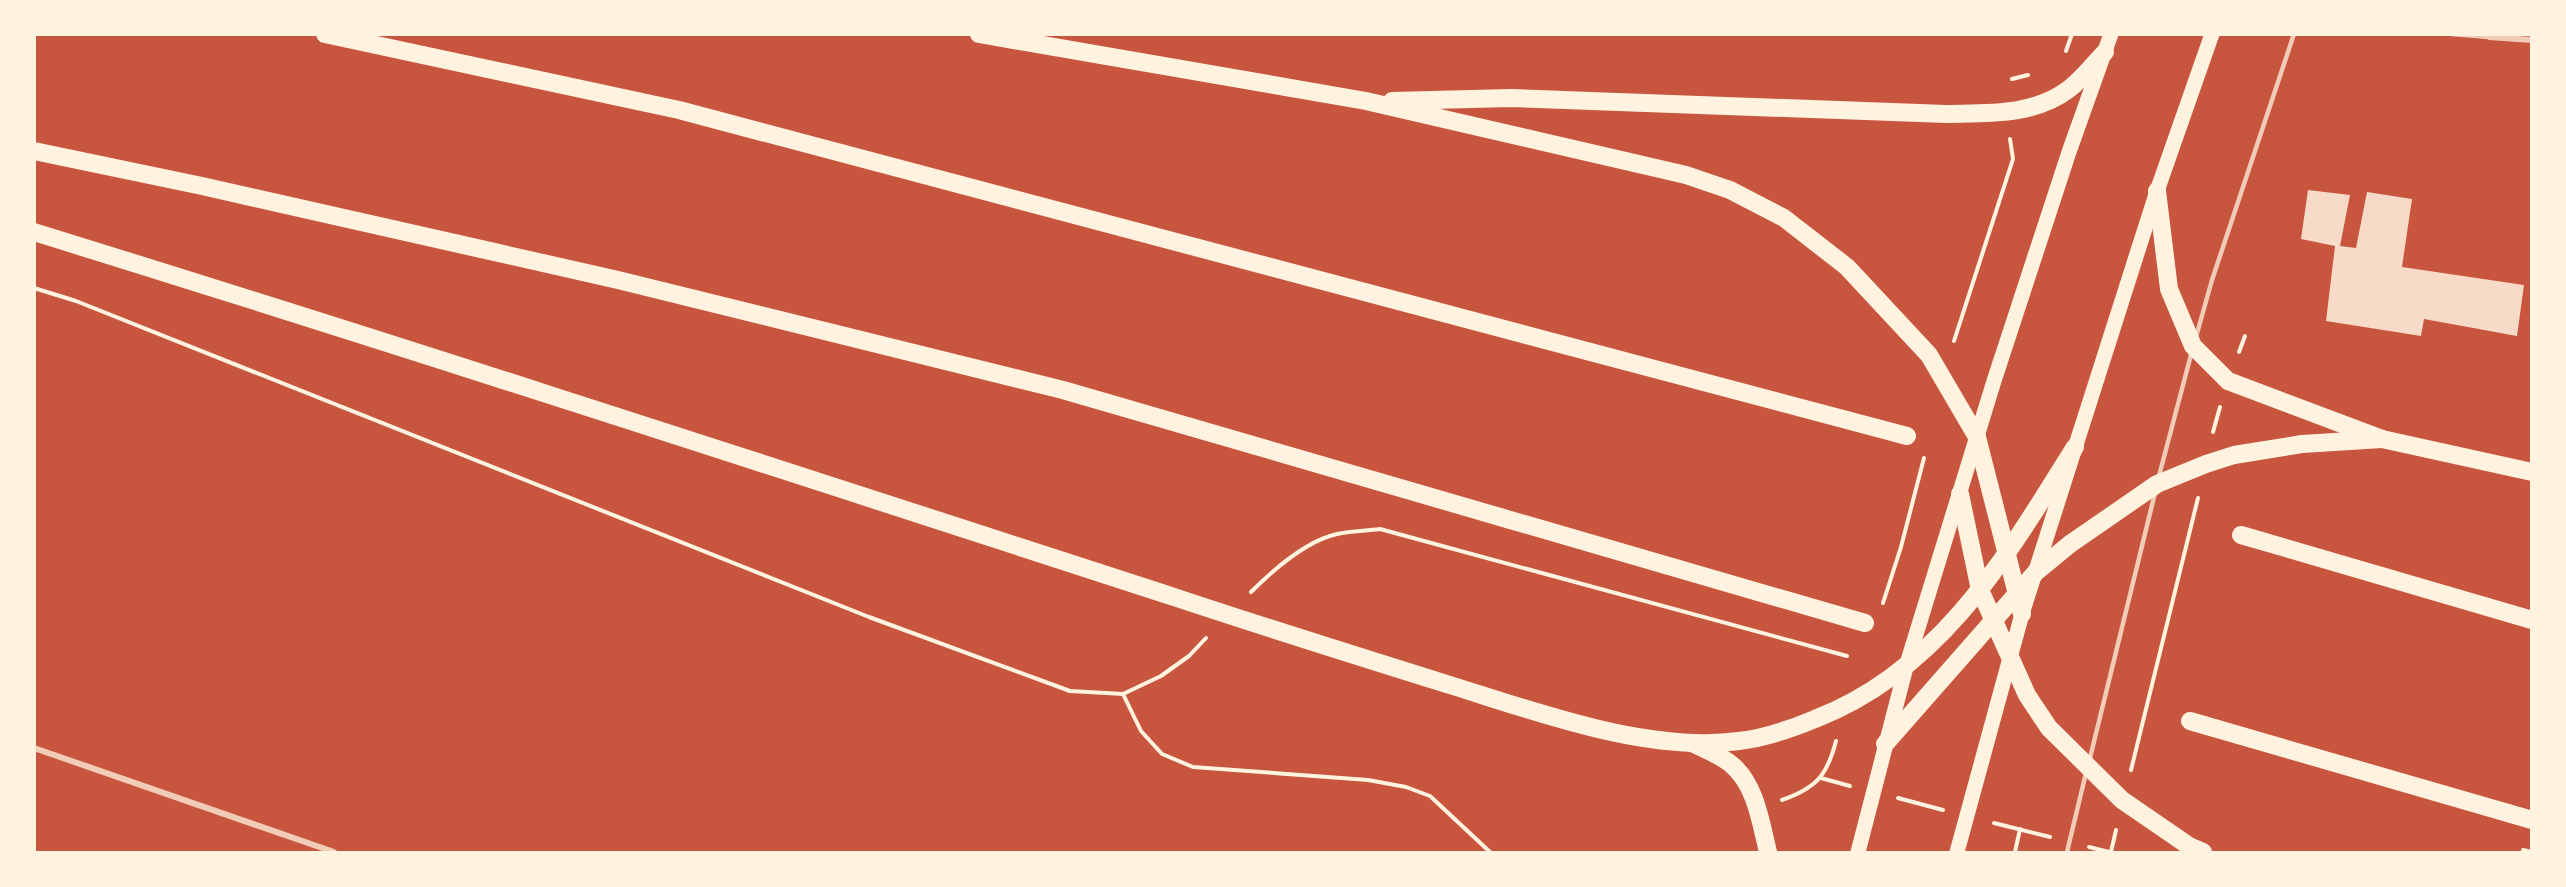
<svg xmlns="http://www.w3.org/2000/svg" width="2566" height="887" viewBox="0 0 2566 887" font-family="Roboto,sans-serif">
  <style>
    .building { fill: #f7dbc8 }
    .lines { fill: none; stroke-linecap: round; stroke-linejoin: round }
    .path { stroke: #fff3e0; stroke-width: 4 }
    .service { stroke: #f1ccb7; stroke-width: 4.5 }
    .minor { stroke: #f1ccb7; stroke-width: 6 }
    .primary { stroke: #fff3e0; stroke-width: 15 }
    .motorway { stroke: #fff3e0; stroke-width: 18 }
  </style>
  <rect width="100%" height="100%" fill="#c8553d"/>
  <polygon class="building" points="2308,190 2350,195 2340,246 2356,248 2367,192 2412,199 2402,267 2524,285 2517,336 2424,319 2421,336 2326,321 2335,246 2301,239"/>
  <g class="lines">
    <g class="path">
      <polyline points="2066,51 2072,34"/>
      <polyline points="2012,79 2028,75"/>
      <polyline points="34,288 76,301 869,617 1070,691 1123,694 1161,676 1189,656 1206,638"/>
      <polyline points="1954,341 2013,159 2010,139"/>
      <polyline points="2239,352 2245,336"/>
      <polyline points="2213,432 2220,407"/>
      <path d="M1251,592C1273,570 1306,541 1337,534C1351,531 1366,531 1380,529L1847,656"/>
      <polyline points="1883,603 1901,547 1924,458"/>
      <polyline points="1123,694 1141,731 1162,754 1193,767 1368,780 1406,787 1430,796 1490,852"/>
      <polyline points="2131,770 2198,498"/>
      <polyline points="1821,778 1850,786"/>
      <polyline points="1898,798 1943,810"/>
      <path d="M1782,800C1816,788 1827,776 1836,741"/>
      <polyline points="1994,823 2050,837"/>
      <polyline points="2089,847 2109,852"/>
      <polyline points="2523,850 2532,852"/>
      <polyline points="2015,852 2020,829"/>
      <polyline points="2111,852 2116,830"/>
    </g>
    <g class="service">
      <polyline points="2451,34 2489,37"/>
      <polyline points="2196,337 2212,280 2294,34"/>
      <polyline points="2159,476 2192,351"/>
      <polyline points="2089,762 2155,493"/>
      <polyline points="2067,852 2086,773"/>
    </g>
    <g class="minor">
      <polyline points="2486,34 2489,37 2532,40"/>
      <polyline points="34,748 334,852"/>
    </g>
    <g class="primary">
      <polyline points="1858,852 1906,667 1994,381 2069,152 2111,34"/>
      <polyline points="1957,852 2022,614 2157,191 2212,34"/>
    </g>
    <g class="motorway">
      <polyline points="325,34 679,110 1907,436"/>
      <polyline points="979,34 1366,101 1686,175 1730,190 1784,218 1847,267 1929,355 1977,437 2022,614"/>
      <path d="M1392,101L1511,98L1946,114C1989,113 2033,116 2069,89C2082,79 2094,64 2105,52"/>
      <polyline points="34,151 202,186 618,280 1063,390 1865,623"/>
      <polyline points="2157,191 2169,289 2193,346 2228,381 2382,439 2532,472"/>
      <path d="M34,232C415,350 795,474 1174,597C1267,628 1360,657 1453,686C1540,713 1648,753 1739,741C1765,738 1791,729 1815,719C1940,671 2007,556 2075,447"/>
      <polyline points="1960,494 1980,590 2027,695 2049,728 2122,800 2189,846 2203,852"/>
      <polyline points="2241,535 2532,620"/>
      <polyline points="2190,721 2532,820"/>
      <path d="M1694,744C1706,750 1722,756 1732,765C1756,785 1761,824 1768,852"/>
      <polyline points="1885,744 2036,572 2070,544 2157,484 2206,464 2234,455 2302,444 2382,439"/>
    </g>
  </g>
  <rect width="2566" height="887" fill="none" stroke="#fff3e0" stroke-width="72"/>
</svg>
